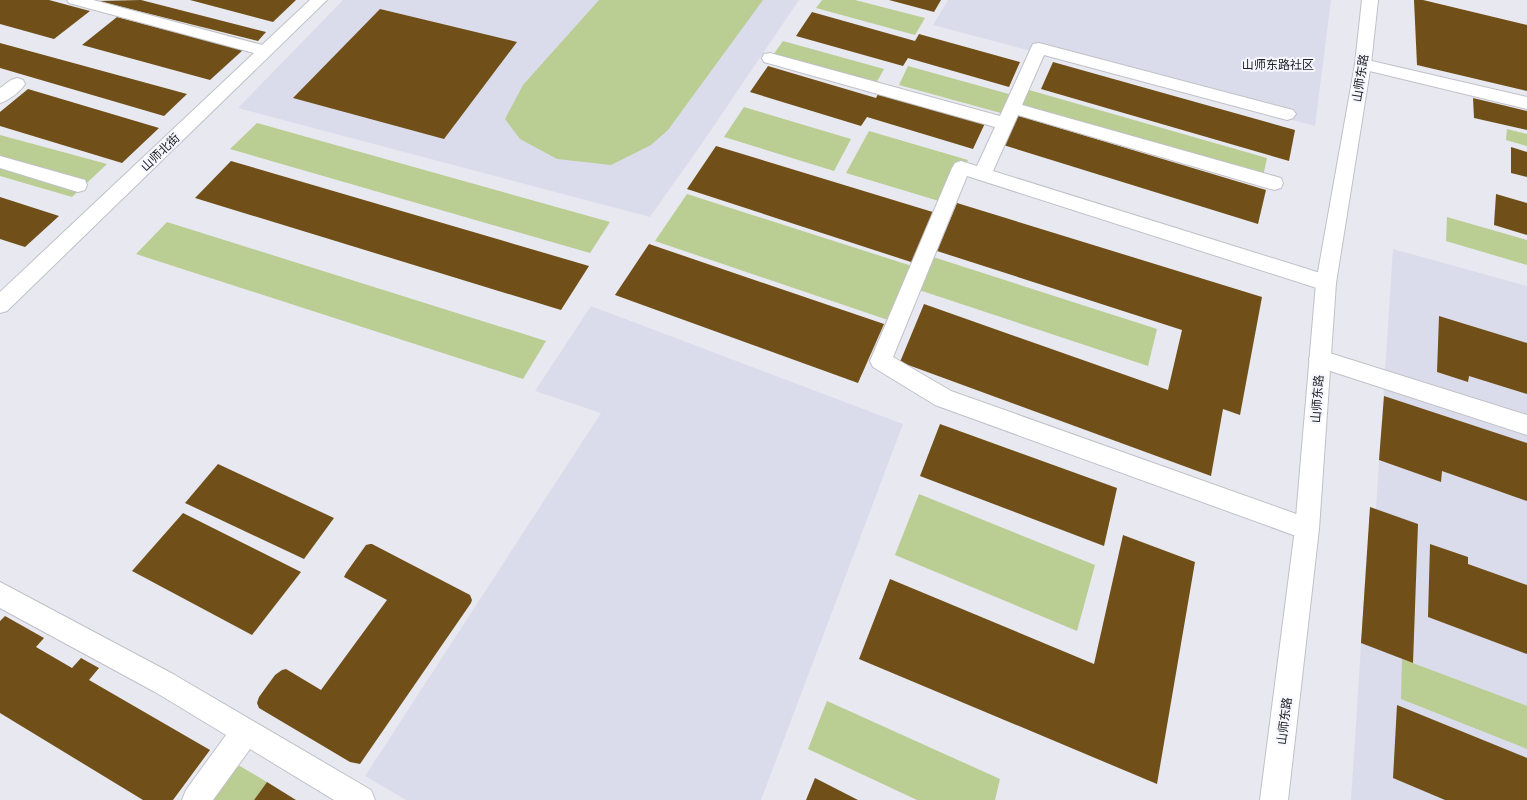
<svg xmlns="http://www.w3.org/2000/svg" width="1527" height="800" viewBox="0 0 1527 800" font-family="Poppins,'Noto Sans SC',sans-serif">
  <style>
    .built { fill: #dbdceb }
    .green { fill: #bacd92 }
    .building { fill: #705018 }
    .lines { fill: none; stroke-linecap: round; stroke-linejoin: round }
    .minor-casing { stroke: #c0c0c8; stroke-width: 2 }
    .major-casing { stroke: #c0c0c8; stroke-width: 2 }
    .minor { fill: #fff; fill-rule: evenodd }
    .major { fill: #fff; fill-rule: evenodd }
    .labels { text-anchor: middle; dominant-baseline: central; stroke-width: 4; stroke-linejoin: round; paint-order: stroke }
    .far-quarter-label { font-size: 12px; fill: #232326; stroke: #f5f6fe }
    .street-label { font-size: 12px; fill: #232326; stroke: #f5f6fe }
  </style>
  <rect width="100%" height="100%" fill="#e8e8f1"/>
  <g class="built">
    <polygon points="343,0 799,0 705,139 650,217 238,108"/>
    <polygon points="948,0 1331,0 1315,126 933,25"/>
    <polygon points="1393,249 1527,286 1527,800 1351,800 1370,507 1376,509"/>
    <polygon points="591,306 903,424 761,800 406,800 365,776 601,413 535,391"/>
  </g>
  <g class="green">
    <polygon points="599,0 763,0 668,130 651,145 611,165 557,159 520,139 505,119 523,85"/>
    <polygon points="822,0 855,0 925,18 915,35 816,8"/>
    <polygon points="783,41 884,69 874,87 771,58"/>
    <polygon points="908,66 1016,96 1008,115 899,85"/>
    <polygon points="1029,90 1267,158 1262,181 1020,110"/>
    <polygon points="744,107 851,139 834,171 724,137"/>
    <polygon points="257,123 610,222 590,253 230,149"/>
    <polygon points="1507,129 1527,134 1527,146 1506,140"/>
    <polygon points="869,131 968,160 949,204 846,173"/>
    <polygon points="0,135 107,164 72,197 0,176"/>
    <polygon points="687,194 915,267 891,321 655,241"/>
    <polygon points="1447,217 1527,240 1527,265 1446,241"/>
    <polygon points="167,222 546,341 523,379 136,254"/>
    <polygon points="933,257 1157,329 1148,366 919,290"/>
    <polygon points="919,494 1095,565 1077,631 895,555"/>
    <polygon points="1402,659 1527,706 1527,749 1401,699"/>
    <polygon points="827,701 1000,779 995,800 917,800 808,749"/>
    <polygon points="233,762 267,782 254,800 205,800"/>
  </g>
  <g class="building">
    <polygon points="0,0 49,0 90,11 54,39 0,24"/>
    <polygon points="141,0 266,32 258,41 98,1"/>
    <polygon points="190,0 296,0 273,22"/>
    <polygon points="889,0 941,0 934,12"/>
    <polygon points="1414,0 1423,0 1527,25 1527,91 1417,65"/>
    <polygon points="380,9 517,42 444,139 293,98"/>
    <polygon points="812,12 915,41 919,34 1020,62 1009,87 908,58 903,66 796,36"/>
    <polygon points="117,17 243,50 210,80 82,45"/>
    <polygon points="0,43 187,94 164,116 0,68"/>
    <polygon points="1053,62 1295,130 1289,161 1041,89"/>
    <polygon points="768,66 876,98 880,90 986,121 973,149 867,117 861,126 750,92"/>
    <polygon points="28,89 159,128 122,163 0,126 0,112"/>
    <polygon points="1473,98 1527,111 1527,130 1474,118"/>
    <polygon points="1013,114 1266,190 1258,224 1000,144"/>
    <polygon points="716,146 936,213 914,263 687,189"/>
    <polygon points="1511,147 1527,152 1527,177 1511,173"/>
    <polygon points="231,161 589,266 561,310 195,198"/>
    <polygon points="1496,194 1527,203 1527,235 1494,225"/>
    <polygon points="0,197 59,216 25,247 0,239"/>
    <polygon points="957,203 1262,297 1240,415 1223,409 1211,476 900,362 924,304 1168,390 1182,330 937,251"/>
    <polygon points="649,244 884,324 858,383 615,295"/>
    <polygon points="1439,316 1527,343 1527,394 1469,376 1468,382 1437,372"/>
    <polygon points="1384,396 1527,443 1527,501 1442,471 1441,482 1379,460"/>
    <polygon points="940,424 1117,488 1104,546 920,476"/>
    <polygon points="218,464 334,518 304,559 185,503"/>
    <polygon points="1370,507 1418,524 1413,663 1361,643"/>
    <polygon points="183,513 301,572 252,635 132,571"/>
    <polygon points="1123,535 1195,562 1157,784 859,659 890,579 1094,664"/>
    <polygon points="370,544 372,544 470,595 472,600 471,603 360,764 350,762 259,708 257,703 259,697 275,675 282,670 286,669 321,690 387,600 344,577 346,573 366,545"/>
    <polygon points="1430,544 1468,557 1468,564 1527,585 1527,654 1428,617"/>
    <polygon points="5,616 44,638 36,647 72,668 81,658 99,668 89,680 210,750 173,800 143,800 0,713 0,621"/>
    <polygon points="1397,705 1527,758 1527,800 1445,800 1393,778"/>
    <polygon points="815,778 858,800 806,800"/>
    <polygon points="267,782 296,800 254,800"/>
  </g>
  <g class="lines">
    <g class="minor-casing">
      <g id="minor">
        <polygon points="67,0 93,0 262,45 310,0 327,0 7,311 0,313 0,292 254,53 69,3"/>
        <polygon points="1039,43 1293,110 1296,114 1293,118 1287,120 1044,55 1022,105 1281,178 1283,183 1281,188 1274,190 1018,115 993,171 1333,277 1336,283 1333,289 1326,291 967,176 893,357 951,391 1316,521 1319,529 1316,537 1307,540 935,405 873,367 870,361 952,168 955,163 961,161 977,166 995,127 764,62 762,58 764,54 770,53 1000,116 1031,48 1033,44"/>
        <polygon points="1363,59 1527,97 1527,109 1357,68 1355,64 1357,60"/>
        <path d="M17,78L23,80L25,84C20,92 9,100 0,103V88L11,80Z"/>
        <polygon points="0,156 85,180 87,185 85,190 78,192 0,168"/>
        <polygon points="1320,350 1527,415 1527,435 1312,365 1309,359 1312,353"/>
        <polygon points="0,582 173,674 371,790 375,800 334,800 250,749 213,800 182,800 186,790 226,735 155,692 0,608"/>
      </g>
    </g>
    <g class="major-casing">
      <polygon id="major" points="1362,0 1378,0 1371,64 1336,283 1319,529 1288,800 1260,800 1295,529 1316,283 1355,64"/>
    </g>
    <use href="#minor" class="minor"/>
    <use href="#major" class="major"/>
  </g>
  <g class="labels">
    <g class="far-quarter-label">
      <text x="1278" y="64">山师东路社区</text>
    </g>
    <g class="street-label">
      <text transform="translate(1360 78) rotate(-81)">山师东路</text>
      <text transform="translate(160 152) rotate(-44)">山师北街</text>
      <text transform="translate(1317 399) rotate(-86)">山师东路</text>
      <text transform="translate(1284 721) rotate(-83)">山师东路</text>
    </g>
  </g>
</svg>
